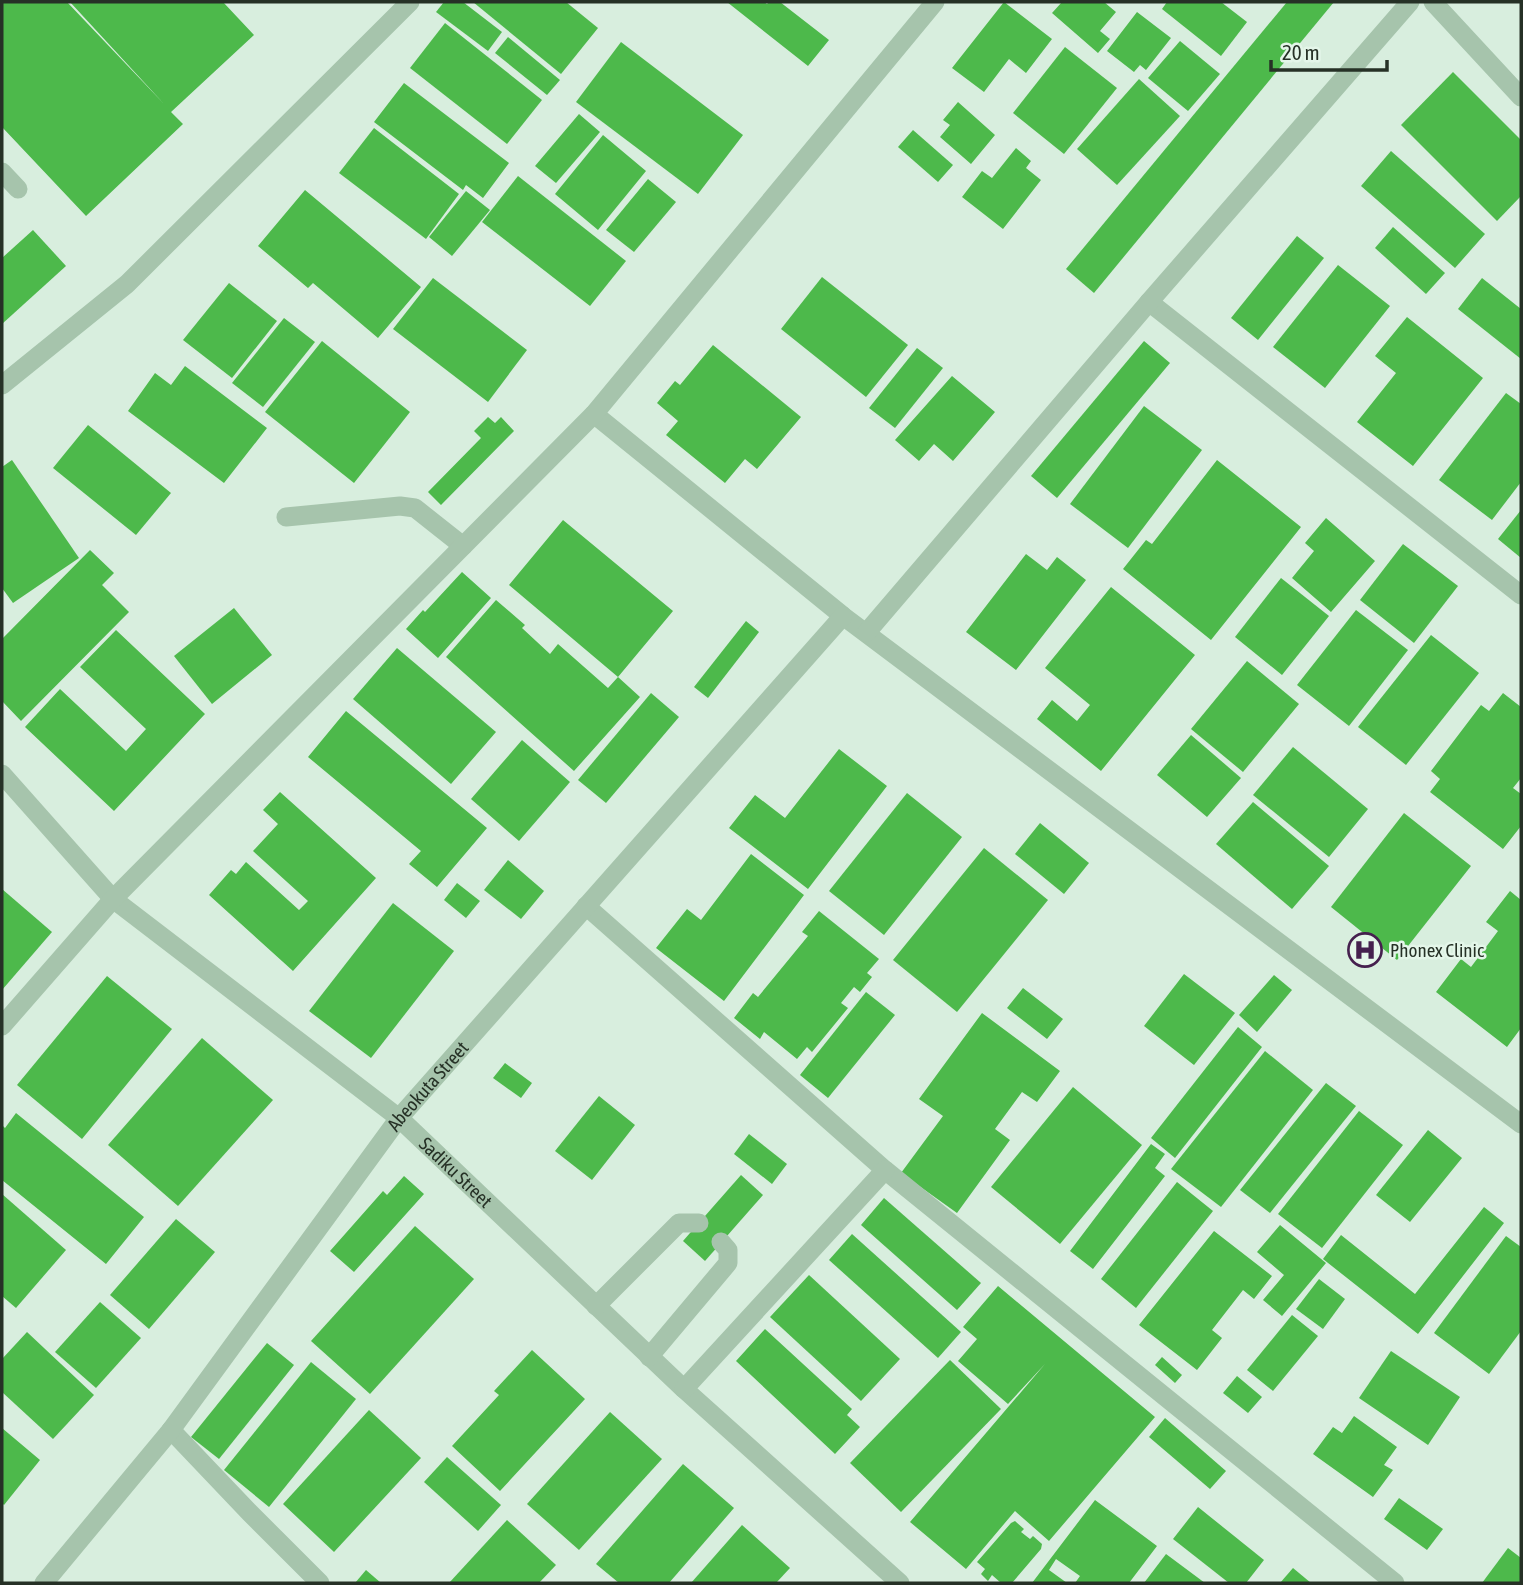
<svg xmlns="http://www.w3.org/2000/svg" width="1523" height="1585" viewBox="0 0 1523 1585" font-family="'Asap Condensed',sans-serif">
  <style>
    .building { fill: #4db94b }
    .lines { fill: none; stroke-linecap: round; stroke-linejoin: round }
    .service { stroke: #a6c4ac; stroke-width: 19 }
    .minor { stroke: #a6c4ac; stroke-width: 19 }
    .labels { text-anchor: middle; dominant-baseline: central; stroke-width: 5; stroke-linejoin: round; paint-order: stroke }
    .poi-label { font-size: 19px; fill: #263126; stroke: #e4f6e9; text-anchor: start }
    .street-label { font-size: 19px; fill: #263126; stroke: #e4f6e9 }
  </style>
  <rect width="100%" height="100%" fill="#d8eede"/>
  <g class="building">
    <polygon points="2,2 67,2 165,105 70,2 223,2 254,35 171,112 183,124 86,216 2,127"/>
    <polygon points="444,2 463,2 502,32 488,51 436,12"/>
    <polygon points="473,2 566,2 598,28 561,74"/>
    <polygon points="727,2 764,2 767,4 769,2 780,2 829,40 808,66"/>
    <polygon points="1004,2 1052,39 1026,73 1009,59 984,92 952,68"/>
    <polygon points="1062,2 1104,2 1116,12 1100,31 1110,39 1098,53 1052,13"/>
    <polygon points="1167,2 1221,2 1247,22 1221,56 1162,9"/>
    <polygon points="1287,2 1334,2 1094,293 1066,269"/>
    <polygon points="1137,12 1171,38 1146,70 1140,65 1134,72 1107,51"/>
    <polygon points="445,23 542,100 507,144 410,68"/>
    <polygon points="508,37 560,80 547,95 495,53"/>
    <polygon points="1180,41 1220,74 1188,111 1148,78"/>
    <polygon points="621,42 743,135 698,194 576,102"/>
    <polygon points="1065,47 1117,88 1064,154 1013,113"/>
    <polygon points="1453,72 1521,140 1521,196 1497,221 1401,125"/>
    <polygon points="1139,79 1180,116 1117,185 1077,149"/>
    <polygon points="404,83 509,163 483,198 466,185 463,190 374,122"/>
    <polygon points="958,102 995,135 971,164 940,137 950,125 943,120"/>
    <polygon points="579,114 600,132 556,183 535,166"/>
    <polygon points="374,128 459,194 426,239 339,173"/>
    <polygon points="913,130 953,165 938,182 898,147"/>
    <polygon points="603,135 646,171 598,230 555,194"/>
    <polygon points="1016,148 1031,161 1026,168 1041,180 1003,229 962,197 982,171 992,178"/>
    <polygon points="1391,151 1485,234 1455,268 1361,186"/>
    <polygon points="518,176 626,261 590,306 482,222"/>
    <polygon points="648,179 676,202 634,252 606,230"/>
    <polygon points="305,190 421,287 378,338 313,283 308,288 258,246"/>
    <polygon points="466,191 490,210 452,256 429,237"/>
    <polygon points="1393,227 1445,273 1426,294 1375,248"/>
    <polygon points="33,230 66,266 2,324 2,258"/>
    <polygon points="1297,236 1324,258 1258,340 1231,318"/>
    <polygon points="1338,265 1390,306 1325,388 1273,347"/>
    <polygon points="822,277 908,345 866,397 781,329"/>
    <polygon points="433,278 527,350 488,402 393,329"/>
    <polygon points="1482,278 1521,309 1521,359 1458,309"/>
    <polygon points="229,283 277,321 232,378 183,340"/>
    <polygon points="1407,317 1483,378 1413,466 1357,422 1396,373 1375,356"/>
    <polygon points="284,318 315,342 263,407 232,383"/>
    <polygon points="322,341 410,412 354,483 265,412"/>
    <polygon points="1144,341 1170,363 1057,498 1031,476"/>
    <polygon points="713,345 801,417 757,469 745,459 725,483 666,435 678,421 657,403 675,381 680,385"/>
    <polygon points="917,348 943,368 895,428 869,408"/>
    <polygon points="185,366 267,428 224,483 128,411 155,373 171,385"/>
    <polygon points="952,376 995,412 953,461 934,444 919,461 895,440"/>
    <polygon points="1506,393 1521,404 1521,482 1492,520 1439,480"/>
    <polygon points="1144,406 1202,450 1128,548 1070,504"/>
    <polygon points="488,417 495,423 501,417 514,431 441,505 428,492 481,438 474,431"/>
    <polygon points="88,425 171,493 136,535 53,468"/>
    <polygon points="12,460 79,558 13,603 2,588 2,467"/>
    <polygon points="1217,460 1301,527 1211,640 1123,569 1146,540 1152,544"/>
    <polygon points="1521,510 1521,558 1498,539"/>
    <polygon points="1326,518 1375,561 1331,612 1292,578 1314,551 1305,543"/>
    <polygon points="563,520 673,611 618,677 640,697 574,771 446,657 496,600 525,625 522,628 550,654 558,644 608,688 618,677 509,585"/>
    <polygon points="1403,544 1458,586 1414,643 1360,600"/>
    <polygon points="90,550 114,573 102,585 129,612 21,721 2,701 2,639"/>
    <polygon points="1026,554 1047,570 1057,557 1086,580 1016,670 966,632"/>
    <polygon points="462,572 491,598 438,658 406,629 423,610 425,612"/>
    <polygon points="1281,578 1329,616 1282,675 1235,637"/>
    <polygon points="1111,587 1195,655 1101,771 1037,719 1052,700 1077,721 1090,705 1045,668"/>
    <polygon points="234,608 272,655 212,704 174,656"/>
    <polygon points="1356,610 1408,650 1349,726 1297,685"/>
    <polygon points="746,621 759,632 708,698 694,687"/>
    <polygon points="116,630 205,714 114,811 25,727 60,689 126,751 146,729 80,667"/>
    <polygon points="1431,635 1479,673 1406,765 1358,727"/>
    <polygon points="397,648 496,732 451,784 353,699"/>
    <polygon points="1247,661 1299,704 1243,772 1191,729"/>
    <polygon points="651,693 679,717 606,803 578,780"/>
    <polygon points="1503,693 1521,707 1521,778 1513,788 1521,794 1521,826 1503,849 1430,792 1440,779 1431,771 1481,705 1489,711"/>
    <polygon points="346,711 487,828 437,887 409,864 421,851 308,757"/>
    <polygon points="1191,735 1241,778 1207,817 1157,775"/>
    <polygon points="522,740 570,782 519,841 471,799"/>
    <polygon points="1293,747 1368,809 1329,857 1253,795"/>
    <polygon points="839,749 887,786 808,889 729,828 755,795 785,818"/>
    <polygon points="280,792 376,878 293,971 209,895 231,870 236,874 246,862 299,910 308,901 253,851 278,824 263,810"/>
    <polygon points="907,793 962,837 884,935 829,891"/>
    <polygon points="1253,802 1329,866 1292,909 1216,844"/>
    <polygon points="1404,813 1471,866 1397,960 1331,907"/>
    <polygon points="1040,823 1089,863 1064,894 1015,854"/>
    <polygon points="984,848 1048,900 957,1012 893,960"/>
    <polygon points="751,854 804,895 724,1001 656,948 687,909 701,920"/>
    <polygon points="508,860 544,891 521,919 484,890"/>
    <polygon points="457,883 480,901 466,918 444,900"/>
    <polygon points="2,889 52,932 2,990"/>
    <polygon points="1510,891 1521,900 1521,1028 1507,1047 1436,992 1461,959 1471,967 1498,931 1486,922"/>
    <polygon points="393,903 454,951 371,1058 309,1011"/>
    <polygon points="819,911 879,959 867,973 872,977 860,992 854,987 841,1003 848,1008 812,1052 807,1047 797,1059 764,1032 760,1039 734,1018 753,993 758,997 808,936 802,932"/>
    <polygon points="1184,974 1235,1013 1194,1065 1144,1026"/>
    <polygon points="1274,975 1292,990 1257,1032 1239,1015"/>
    <polygon points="107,976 172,1029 82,1139 17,1085"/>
    <polygon points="1023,988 1063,1019 1047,1039 1007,1008"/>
    <polygon points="866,992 895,1015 828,1098 800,1075"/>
    <polygon points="982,1013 1060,1071 1037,1102 1022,1092 995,1129 1010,1140 957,1213 901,1173 943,1116 919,1099"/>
    <polygon points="1238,1027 1262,1047 1175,1158 1151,1138"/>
    <polygon points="202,1038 273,1100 178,1206 108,1145"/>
    <polygon points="1265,1051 1313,1090 1221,1207 1171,1169"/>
    <polygon points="505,1063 532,1083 521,1098 493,1078"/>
    <polygon points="1326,1083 1356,1106 1270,1213 1240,1190"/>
    <polygon points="1073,1087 1142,1145 1060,1244 991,1187"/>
    <polygon points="599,1096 635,1125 592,1180 555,1151"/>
    <polygon points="1359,1111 1403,1145 1322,1248 1278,1214"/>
    <polygon points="16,1113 144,1217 106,1264 2,1180 2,1125 5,1128"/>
    <polygon points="1428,1130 1462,1158 1410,1222 1376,1195"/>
    <polygon points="749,1134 787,1164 772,1184 734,1154"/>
    <polygon points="1151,1144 1165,1154 1155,1168 1165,1176 1093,1269 1070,1251"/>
    <polygon points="741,1175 763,1195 705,1261 683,1241"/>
    <polygon points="404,1176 424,1194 354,1272 330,1251 383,1191 387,1195"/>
    <polygon points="1177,1182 1213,1211 1136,1308 1101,1279"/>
    <polygon points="2,1194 66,1250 16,1308 2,1296"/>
    <polygon points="884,1198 981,1283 957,1310 861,1225"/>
    <polygon points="1484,1207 1504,1223 1418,1334 1323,1259 1341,1235 1415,1294"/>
    <polygon points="176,1219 215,1252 149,1329 110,1295"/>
    <polygon points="1280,1225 1326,1263 1282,1316 1263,1300 1284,1275 1257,1252"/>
    <polygon points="415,1226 474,1279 370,1394 311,1341"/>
    <polygon points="1214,1231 1272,1276 1254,1299 1243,1290 1212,1330 1222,1338 1197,1370 1139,1325"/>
    <polygon points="852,1234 961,1332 938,1358 829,1260"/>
    <polygon points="1506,1236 1521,1247 1521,1331 1489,1374 1434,1333"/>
    <polygon points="809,1275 900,1359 861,1401 770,1317"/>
    <polygon points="1319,1279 1345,1299 1323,1329 1296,1309"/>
    <polygon points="998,1286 1155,1417 1049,1541 1015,1511 966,1569 910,1522 1045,1364 1008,1404 958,1361 977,1339 963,1327"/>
    <polygon points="100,1302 141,1338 96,1388 55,1352"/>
    <polygon points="1292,1315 1318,1336 1273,1391 1247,1370"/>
    <polygon points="765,1329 852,1409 847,1415 860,1427 835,1454 736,1361"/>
    <polygon points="27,1332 94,1395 53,1439 2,1392 2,1359"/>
    <polygon points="267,1343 294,1365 219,1459 191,1437"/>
    <polygon points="532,1350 585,1399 500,1491 452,1446 499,1395 494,1391"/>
    <polygon points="1391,1351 1460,1397 1428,1445 1359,1398"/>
    <polygon points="1162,1357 1182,1375 1175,1383 1155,1365"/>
    <polygon points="950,1360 1001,1409 901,1512 850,1463"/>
    <polygon points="311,1362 356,1399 269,1507 224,1470"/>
    <polygon points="1237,1376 1262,1397 1248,1413 1223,1393"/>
    <polygon points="369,1410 421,1458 334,1552 283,1504"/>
    <polygon points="610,1412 662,1459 579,1550 527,1504"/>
    <polygon points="1354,1416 1397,1447 1384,1465 1393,1470 1373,1497 1313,1454 1333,1427 1342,1433"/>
    <polygon points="1165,1418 1226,1471 1210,1489 1149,1437"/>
    <polygon points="2,1428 40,1460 4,1505 2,1503"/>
    <polygon points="447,1457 501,1505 478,1531 424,1482"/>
    <polygon points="683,1464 734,1508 669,1583 619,1583 596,1564"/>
    <polygon points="1399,1498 1443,1529 1427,1550 1384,1519"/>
    <polygon points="1095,1500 1157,1546 1129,1583 1075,1583 1080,1576 1056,1559 1049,1570 1067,1583 1032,1583"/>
    <polygon points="1198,1507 1264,1560 1246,1583 1229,1583 1173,1539"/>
    <polygon points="507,1520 556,1565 539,1583 449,1583"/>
    <polygon points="1015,1521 1024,1529 1021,1532 1030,1539 1033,1536 1042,1544 1041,1549 1012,1583 1001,1583 992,1575 988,1581 981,1574 985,1569 977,1562 1011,1523"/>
    <polygon points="742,1525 790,1568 776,1583 691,1583"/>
    <polygon points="1508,1548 1521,1558 1521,1583 1482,1583"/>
    <polygon points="1166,1554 1205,1583 1144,1583"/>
    <polygon points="1293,1568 1311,1583 1280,1583"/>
    <polygon points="366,1570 381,1583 355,1583"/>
  </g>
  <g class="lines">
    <g class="service">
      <polyline points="1433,2 1521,97"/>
      <polyline points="2,172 18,189"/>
      <polyline points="1149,302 1521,595"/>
      <polyline points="2,385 127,284 410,2"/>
      <polyline points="594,414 843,616 1521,1124"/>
      <polyline points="286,517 400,506 415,508 463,546"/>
      <polyline points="867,632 1149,302 1410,2"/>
      <path id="s1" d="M2,774L113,899L399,1118L684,1389L900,1583"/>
      <polyline points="586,906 885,1170 1395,1583"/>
      <polyline points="2,1026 113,899 594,414 935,2"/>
      <polyline points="596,1306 679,1223 699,1223"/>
      <polyline points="649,1357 728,1263 728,1250 721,1242"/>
      <polyline points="684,1389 885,1170"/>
    </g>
    <g class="minor">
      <polyline points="171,1430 249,1512 320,1583"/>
      <path id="s2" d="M44,1583L171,1430L399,1118L843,616"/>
    </g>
  </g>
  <defs>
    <g id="hospital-ring" transform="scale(1.75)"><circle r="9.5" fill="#e4f6e9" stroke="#45204e" stroke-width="1.5"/><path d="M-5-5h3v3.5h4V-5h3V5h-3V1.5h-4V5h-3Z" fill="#45204e"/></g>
  </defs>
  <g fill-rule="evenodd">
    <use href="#hospital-ring" x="1365" y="950"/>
  </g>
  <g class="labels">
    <g class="poi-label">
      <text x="1390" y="950">Phonex Clinic</text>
    </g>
    <g class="street-label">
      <text stroke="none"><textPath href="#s2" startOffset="628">Abeokuta Street</textPath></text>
      <text stroke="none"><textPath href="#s1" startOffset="606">Sadiku Street</textPath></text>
    </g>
  </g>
  <rect width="1523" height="1585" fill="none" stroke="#263126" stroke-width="7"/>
  <path d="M1271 60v10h116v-10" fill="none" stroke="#263126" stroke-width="3.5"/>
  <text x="1282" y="60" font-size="21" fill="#263126" stroke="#e4f6e9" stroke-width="5" paint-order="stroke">20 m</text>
</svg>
